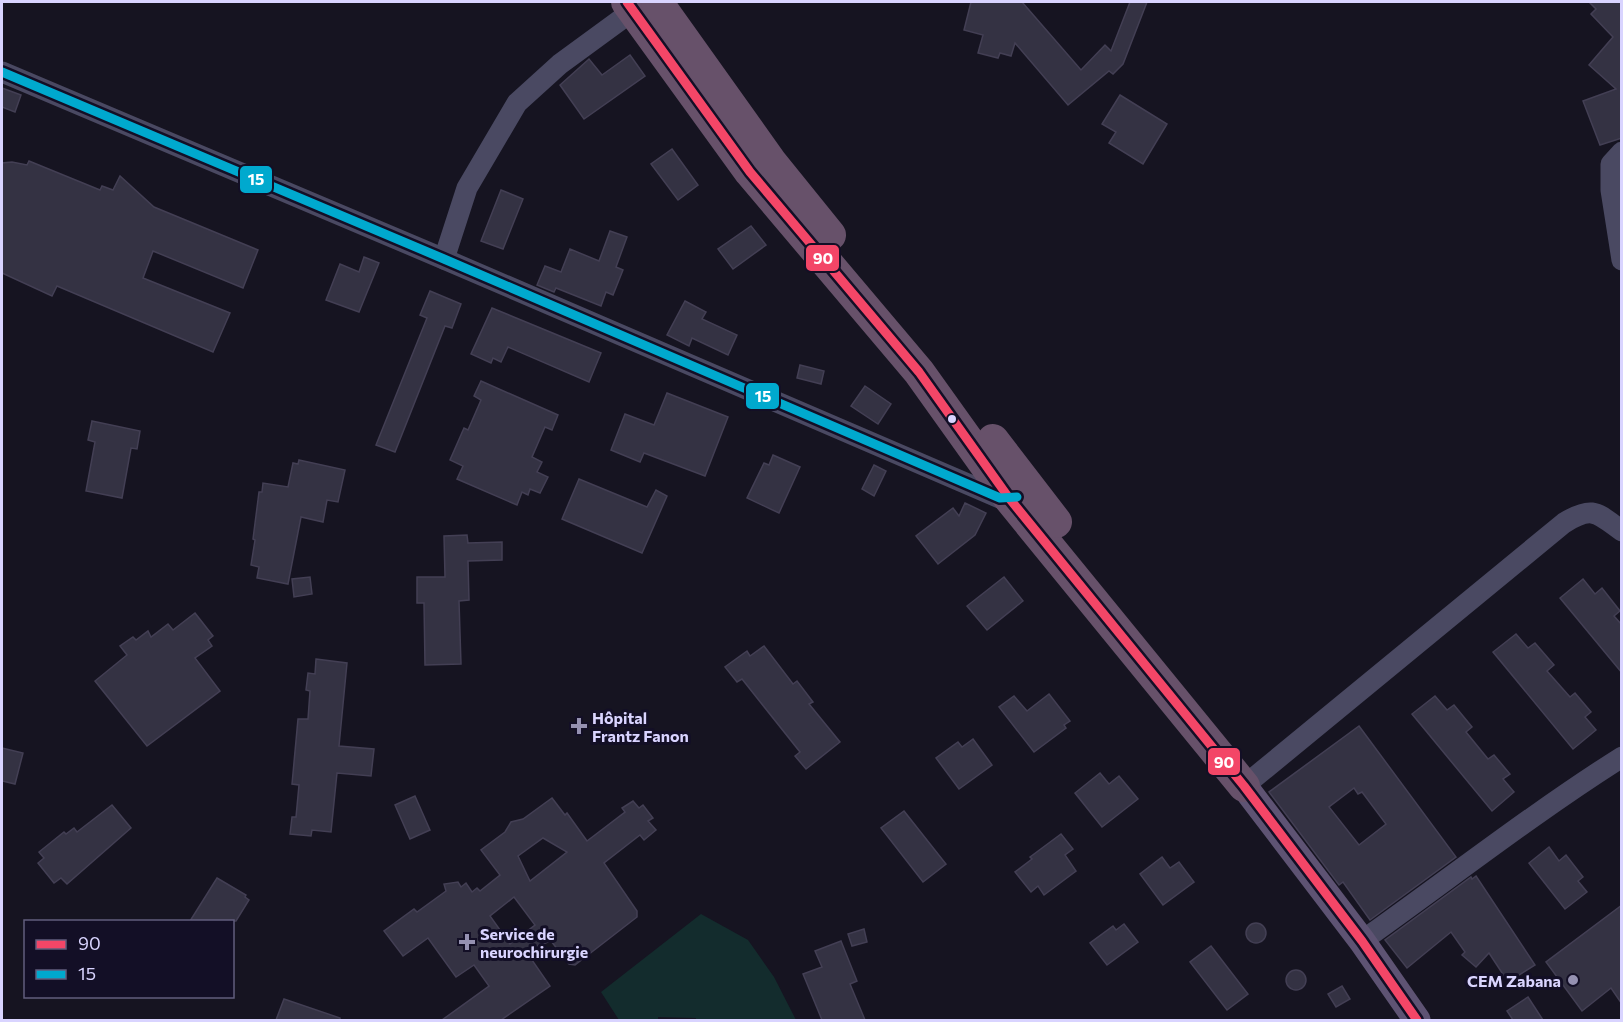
<svg xmlns="http://www.w3.org/2000/svg" width="1623" height="1022" viewBox="0 0 1623 1022" font-family="Commissioner,sans-serif">
  <style>
    .green { fill: #132c2d }
    .building { fill: #343243; stroke: #433f54; stroke-width: 1.5; fill-rule: evenodd }
    .lines { fill: none; stroke-linecap: round; stroke-linejoin: round }
    .minor { stroke: #4a4962; stroke-width: 21 }
    .major { stroke: #5e5373; stroke-width: 27 }
    .highway { stroke: #67516a; stroke-width: 32 }
    .bus-1-casing { stroke: #130f26; stroke-width: 14 }
    .bus-2-casing { stroke: #130f26; stroke-width: 14 }
    .bus-1 { stroke: #f34667; stroke-width: 9 }
    .bus-2 { stroke: #00a9ce; stroke-width: 9 }
    .bus-dot { fill: #d9d4ff; stroke: #130f26; stroke-width: 2 }
    .poi-dot { fill: #9591b1; stroke: #130f26; stroke-width: 2 }
    .labels { text-anchor: middle; dominant-baseline: central; stroke-width: 6; stroke-linejoin: round; paint-order: stroke }
    .poi-label { font-size: 16px; font-weight: bold; fill: #d9d4ff; stroke: #130f26; text-anchor: start }
    .line-badge { stroke: #130f26; stroke-width: 2 }
    .badge-label { font-size: 16px; text-anchor: middle; font-weight: bold; fill: #fff }
  </style>
  <rect width="100%" height="100%" fill="#161421"/>
  <polygon class="green" points="701,914 748,940 774,977 796,1020 696,1020 696,1018 658,1017 658,1020 619,1020 601,992"/>
  <g class="building">
    <polygon points="971,2 1022,2 1081,70 1105,45 1111,51 1130,2 1147,2 1123,64 1113,74 1109,71 1068,105 1015,43 1011,56 1000,53 998,58 978,53 983,35 964,30"/>
    <polygon points="1589,2 1622,2 1622,138 1600,145 1583,101 1616,89 1589,65 1613,37 1591,14 1596,9"/>
    <polygon points="630,55 645,76 584,119 560,85 589,59 602,75"/>
    <polygon points="2,88 21,95 15,112 2,107"/>
    <polygon points="1120,95 1167,124 1143,164 1109,143 1116,132 1102,124"/>
    <polygon points="672,149 698,185 678,200 651,164"/>
    <polygon points="29,161 100,190 102,186 113,190 120,176 154,207 258,250 243,288 153,251 143,278 230,313 213,352 57,286 52,296 2,273 2,163 12,162 27,165"/>
    <polygon points="501,190 523,199 503,249 481,241"/>
    <polygon points="751,226 766,245 733,269 718,249"/>
    <polygon points="610,231 627,237 616,267 623,270 613,295 606,292 601,306 556,288 554,292 537,285 545,266 561,272 570,249 599,261"/>
    <polygon points="364,257 379,263 359,312 326,300 340,264 359,272"/>
    <polygon points="430,291 461,304 452,328 445,326 395,452 376,445 427,318 420,315"/>
    <polygon points="685,301 706,312 702,319 737,335 728,355 692,338 689,346 667,335"/>
    <polygon points="492,308 601,353 589,382 508,347 501,362 493,358 491,363 471,354"/>
    <polygon points="800,365 824,371 821,384 797,378"/>
    <polygon points="481,381 558,415 552,430 545,427 532,457 542,462 537,472 548,477 540,493 530,489 528,495 522,492 517,505 457,479 463,466 450,460 464,428 468,430 481,400 474,396"/>
    <polygon points="865,386 891,404 878,424 851,406"/>
    <polygon points="667,393 728,417 705,476 644,453 640,462 611,450 625,414 654,425"/>
    <polygon points="92,421 140,431 137,449 131,448 122,498 86,491 95,442 88,440"/>
    <polygon points="773,455 800,467 779,513 747,498 764,463 769,465"/>
    <polygon points="299,460 345,470 338,502 327,500 323,522 301,517 288,584 257,578 259,567 251,565 255,540 253,539 259,492 262,492 263,483 288,487 293,463 298,464"/>
    <polygon points="874,465 886,471 874,496 862,489"/>
    <polygon points="579,479 647,507 656,490 667,496 642,553 562,519"/>
    <polygon points="965,503 986,513 975,535 938,564 916,536 953,508 959,516"/>
    <polygon points="467,535 468,543 502,542 502,560 468,561 469,600 459,601 461,664 425,665 424,603 417,603 417,577 445,577 444,536"/>
    <polygon points="310,577 312,594 294,597 292,579"/>
    <polygon points="1004,577 1023,601 987,630 967,606"/>
    <polygon points="1583,579 1595,594 1602,588 1620,611 1614,616 1622,625 1622,673 1560,598"/>
    <polygon points="195,613 213,636 208,640 212,646 195,658 220,691 147,746 95,681 127,655 120,646 133,637 136,640 148,631 151,637 168,624 173,630"/>
    <polygon points="1516,634 1528,648 1535,643 1554,665 1547,671 1570,697 1575,693 1591,712 1585,717 1596,730 1573,749 1493,652"/>
    <polygon points="764,646 793,684 797,681 813,702 809,704 840,742 806,769 795,756 800,752 742,679 737,682 725,667 747,651 750,656"/>
    <polygon points="316,659 347,663 339,746 374,749 371,776 337,773 331,832 312,830 311,836 290,834 292,817 296,817 299,785 292,784 298,719 308,719 310,691 306,690 308,673 315,674"/>
    <polygon points="1049,694 1070,721 1064,725 1066,728 1034,752 999,707 1014,696 1027,711"/>
    <polygon points="1435,696 1447,710 1454,705 1472,727 1466,732 1488,759 1494,755 1510,774 1503,779 1514,792 1492,811 1412,714"/>
    <path d="M1359,726L1456,857L1370,920L1343,882L1339,885L1269,792ZM1354,788L1358,794L1362,792L1386,824L1359,845L1329,807Z"/>
    <polygon points="973,739 992,765 959,789 936,758 958,742 962,747"/>
    <polygon points="2,748 23,753 15,784 2,781"/>
    <polygon points="1100,773 1109,784 1119,776 1138,799 1102,827 1075,793"/>
    <polygon points="415,796 430,830 410,839 395,805"/>
    <path d="M552,798L565,815L567,813L587,841L625,812L622,808L633,801L639,808L643,805L653,818L648,821L656,830L644,840L640,835L604,863L637,911V917L575,965L569,964L551,941L525,950L550,986L501,1020H442L489,986L474,965L456,977L428,938L403,956L384,931L414,909L417,912L446,891L444,884L458,882L461,887L466,883L472,892L477,888L480,891L500,875L481,850L505,832L511,822L523,819ZM543,838L567,852L530,881L518,856ZM514,897L535,925L510,944L490,916Z"/>
    <polygon points="112,805 131,828 67,884 61,878 54,883 38,863 44,858 39,852 64,832 66,834 74,828 77,832"/>
    <polygon points="904,811 946,864 923,882 881,828"/>
    <polygon points="1061,834 1073,849 1065,855 1076,871 1044,895 1038,886 1031,892 1015,872 1032,859 1030,857"/>
    <polygon points="1549,847 1559,861 1566,855 1583,877 1578,881 1587,892 1565,909 1529,863"/>
    <polygon points="1162,857 1170,868 1179,862 1194,882 1163,905 1140,874"/>
    <polygon points="1476,876 1535,965 1508,982 1489,953 1476,967 1462,955 1465,952 1451,932 1407,968 1385,940 1471,877 1472,879"/>
    <polygon points="217,878 246,895 245,897 249,900 236,921 190,921"/>
    <polygon points="1622,905 1622,1004 1611,988 1582,1011 1546,962"/>
    <circle cx="1256" cy="933" r="10"/>
    <polygon points="1124,924 1138,942 1107,965 1090,943 1113,926 1116,930"/>
    <polygon points="864,929 867,942 852,946 848,934"/>
    <polygon points="841,941 857,981 850,984 865,1020 822,1020 803,974 822,967 815,951"/>
    <polygon points="1211,946 1248,994 1227,1010 1190,962"/>
    <circle cx="1296" cy="980" r="10"/>
    <polygon points="1342,986 1350,999 1336,1007 1328,994"/>
    <polygon points="1528,997 1543,1020 1513,1020 1507,1011"/>
    <polygon points="284,999 340,1018 340,1020 276,1020"/>
  </g>
  <g class="lines">
    <g class="minor">
      <polyline points="2,72 444,259 1000,498 1012,498"/>
      <polyline points="1622,152 1611,164 1611,190 1622,260"/>
      <polyline points="444,259 467,188 517,103 560,64 642,4"/>
      <path d="M1244,786L1564,523C1593,505 1597,513 1622,531"/>
      <path d="M1362,941C1448,880 1532,814 1622,757"/>
    </g>
    <polyline class="major" points="1244,786 1362,941 1417,1020"/>
    <g class="highway">
      <polyline points="627,2 750,172 919,372 1009,498 1244,786"/>
      <polyline points="657,2 771,162 830,235"/>
      <polyline points="993,440 1056,522"/>
    </g>
    <g class="bus-1-casing">
      <polyline id="bus-1" points="627,2 750,172 919,372 1009,498 1244,786 1362,941 1417,1020"/>
    </g>
    <g class="bus-2-casing">
      <polyline id="bus-2" points="2,72 444,259 1000,498 1017,497"/>
    </g>
    <use href="#bus-1" class="bus-1"/>
    <use href="#bus-2" class="bus-2"/>
  </g>
  <circle class="bus-dot" cx="952" cy="419" r="5"/>
  <g class="poi-dot">
    <path d="M576 717h6v6h6v6h-6v6h-6v-6h-6v-6h6z"/>
    <path d="M464 933h6v6h6v6h-6v6h-6v-6h-6v-6h6z"/>
    <circle cx="1573" cy="980" r="6"/>
  </g>
  <g class="labels">
    <g class="poi-label">
      <text x="592" y="717">Hôpital<tspan x="592" dy="18">Frantz Fanon</tspan></text>
      <text x="480" y="933">Service de<tspan x="480" dy="18">neurochirurgie</tspan></text>
      <text x="1561" y="980" text-anchor="end">CEM Zabana</text>
    </g>
  </g>
  <g class="line-badge">
    <rect x="239" y="165" width="34" height="29" rx="6" fill="#00a9ce"/>
    <rect x="805" y="244" width="35" height="28" rx="6" fill="#f34667"/>
    <rect x="745" y="382" width="35" height="28" rx="6" fill="#00a9ce"/>
    <rect x="1207" y="747" width="34" height="29" rx="6" fill="#f34667"/>
  </g>
  <g class="badge-label">
    <text x="256" y="185">15</text>
    <text x="823" y="264">90</text>
    <text x="763" y="402">15</text>
    <text x="1224" y="768">90</text>
  </g>
  <rect width="1623" height="1022" fill="none" stroke="#d9d4ff" stroke-width="6"/>
  <rect x="24" y="920" width="210" height="78" fill="#130f26" stroke="#625e7d" stroke-width="1.5"/>
  <rect x="36" y="940" width="30" height="9" fill="#f34667" stroke="#625e7d" stroke-width="1.5"/>
  <text x="78" y="950" font-size="18" fill="#d9d4ff">90</text>
  <rect x="36" y="970" width="30" height="9" fill="#00a9ce" stroke="#625e7d" stroke-width="1.5"/>
  <text x="78" y="980" font-size="18" fill="#d9d4ff">15</text>
</svg>
